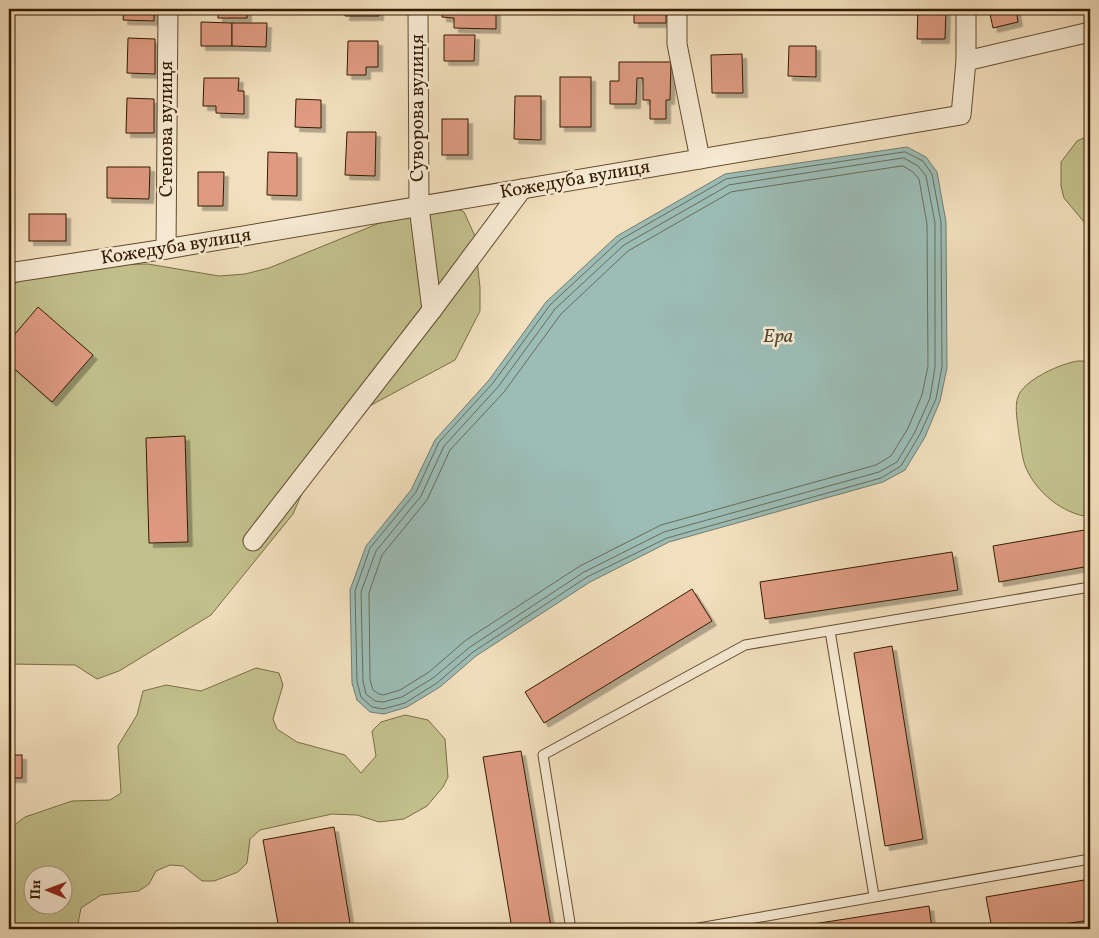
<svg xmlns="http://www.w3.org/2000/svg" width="1099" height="938" viewBox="0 0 1099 938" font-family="Vollkorn,serif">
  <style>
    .green { fill: #c2c08c; stroke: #7a6e46; fill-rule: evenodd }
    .water { fill: #9cbcb5; stroke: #727c6d }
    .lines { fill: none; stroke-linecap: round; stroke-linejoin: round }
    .shore { stroke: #686c5a; stroke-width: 1 }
    .building { fill: #df9b82; stroke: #331b00; filter: url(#shadow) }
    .lane-casing { stroke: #634c2f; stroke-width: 11 }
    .street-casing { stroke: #634c2f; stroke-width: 21 }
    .lane { stroke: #f7ead4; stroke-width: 9 }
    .street { stroke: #f7ead4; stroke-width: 19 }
    .labels { text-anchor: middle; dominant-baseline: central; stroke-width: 5; stroke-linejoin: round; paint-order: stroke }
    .street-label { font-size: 19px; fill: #331b00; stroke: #f7ead4 }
    .water-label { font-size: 20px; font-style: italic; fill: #524b36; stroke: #f7ead4 }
  </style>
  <defs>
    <filter id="shadow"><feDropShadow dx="4.5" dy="4.5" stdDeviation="0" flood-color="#0004"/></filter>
  </defs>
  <rect width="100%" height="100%" fill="#f2dfbd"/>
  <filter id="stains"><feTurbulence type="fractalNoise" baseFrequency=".004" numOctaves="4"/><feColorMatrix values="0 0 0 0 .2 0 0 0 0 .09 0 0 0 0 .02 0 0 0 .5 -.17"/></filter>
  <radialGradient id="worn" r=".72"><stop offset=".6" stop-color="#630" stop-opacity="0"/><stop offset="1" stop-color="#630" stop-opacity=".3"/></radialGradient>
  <g class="green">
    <polygon points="1090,135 1090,229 1064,198 1061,186 1061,162 1077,141"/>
    <polygon points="442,202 464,212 474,234 480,287 480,311 455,360 362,410 324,443 293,514 211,615 119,671 97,679 75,665 9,664 9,286 55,266 148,264 219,276 245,274 269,268 419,207"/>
    <path d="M1078,361H1090V517C1063,514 1037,493 1026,468C1022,459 1021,445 1019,435C1018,425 1014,406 1018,397C1023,380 1062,363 1078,361Z"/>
    <path d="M256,668L279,673L283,685L273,719L277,729L297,742L345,755L361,773L376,756L372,731L381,722L405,715L428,720L445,739L448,777L443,787L427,806L404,819L379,822L357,815L332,814L260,830L250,839L247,863L238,872L214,881H202L183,866L170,865L156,871L149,884L139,891L101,895L81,908L77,929H9V829L25,817L72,801L110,800L121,793L118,746L137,715L143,691L166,685L201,691ZM32,876H62V906H32Z"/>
  </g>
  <polygon class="water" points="907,147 926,157 937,172 946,222 947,368 940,401 925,437 905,470 883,482 669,542 590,582 476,656 440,687 407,707 384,714 370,712 357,700 352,683 350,590 366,546 411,490 435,440 489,380 546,302 617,236 725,174"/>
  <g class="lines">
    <g class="shore">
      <polygon points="905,152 923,161 932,174 941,222 942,367 936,399 920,434 901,466 881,478 667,538 587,577 473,652 437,683 405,703 383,709 372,707 361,697 357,682 355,591 370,548 416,492 439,442 493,383 550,305 620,240 726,179"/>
      <polygon points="904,158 918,166 926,176 935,223 935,367 930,398 915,432 897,462 879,472 664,532 584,572 470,647 433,678 402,697 383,702 375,701 366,694 363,681 361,592 376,551 421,496 444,446 498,387 555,309 624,245 729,185"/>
      <polygon points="903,166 913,172 919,179 927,224 928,366 922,395 908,428 891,456 876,465 661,525 580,566 466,640 429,672 400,690 383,695 379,694 373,690 370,680 369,593 382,555 427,500 450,450 504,392 561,314 628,251 731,192"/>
    </g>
  </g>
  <g class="building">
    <polygon points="124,9 154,9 154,21 123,20"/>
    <rect x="218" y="9" width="29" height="9"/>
    <polygon points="346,9 379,9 379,16 345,16"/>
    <polygon points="442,9 496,9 496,29 454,28 454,18 442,17"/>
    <polygon points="634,9 669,9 669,13 666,13 666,23 634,23"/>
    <polygon points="918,9 946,9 945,39 917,39"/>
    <polygon points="989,9 1016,9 1018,22 993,28"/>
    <polygon points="201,22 232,23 232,46 201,46"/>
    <polygon points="232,23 267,23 266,47 232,46"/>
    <polygon points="444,35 475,35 474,61 444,61"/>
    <polygon points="128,38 155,39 155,74 127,73"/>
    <polygon points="348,41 378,41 378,67 366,67 366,75 347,75"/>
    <polygon points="789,46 816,46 816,77 788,76"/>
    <polygon points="742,54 743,93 712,93 711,55"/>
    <polygon points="619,62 671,62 670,100 666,100 666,119 650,119 650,100 643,100 643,78 637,78 636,104 610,104 610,81 619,81"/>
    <rect x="560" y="77" width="31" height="50"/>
    <polygon points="204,78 239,78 238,91 244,91 244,114 216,113 216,106 203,106"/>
    <polygon points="515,96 541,96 541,140 514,139"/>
    <polygon points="127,98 154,99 154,133 126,133"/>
    <polygon points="296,99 321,100 321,128 295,127"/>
    <rect x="442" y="119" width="26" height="36"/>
    <polygon points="347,132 376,132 375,176 345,175"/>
    <polygon points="268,152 297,153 297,196 267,195"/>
    <polygon points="107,167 150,167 149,199 107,198"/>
    <polygon points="198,172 224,172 223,206 198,206"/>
    <rect x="29" y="214" width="37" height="27"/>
    <polygon points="38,307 93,355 52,402 9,364 9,341"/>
    <polygon points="185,436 188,542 149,543 146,438"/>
    <polygon points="1090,529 1090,566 999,582 993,546"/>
    <polygon points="952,552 958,590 765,619 760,582"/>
    <polygon points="692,589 712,621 544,723 525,692"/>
    <polygon points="892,646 923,839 885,846 854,653"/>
    <polygon points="521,751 551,927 539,929 512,929 483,757"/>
    <rect x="9" y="755" width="13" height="23"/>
    <polygon points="334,827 351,929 279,929 263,840"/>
    <polygon points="1090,879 1090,920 1031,929 992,929 986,897"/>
    <polygon points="929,906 932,929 781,929"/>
  </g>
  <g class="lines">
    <g class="lane-casing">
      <g id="lane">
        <polyline points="830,631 874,896"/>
        <polyline points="571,929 543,755 745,645 1090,587"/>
        <polyline points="693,929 1090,859"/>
      </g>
    </g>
    <g class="street-casing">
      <g id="street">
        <polyline points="418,9 419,207 432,310"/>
        <polyline points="677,9 677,44 700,159"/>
        <polyline points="966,9 966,61"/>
        <polyline points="166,249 168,9"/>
        <polyline points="9,273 166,249 961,115 966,61 1090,32"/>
        <polyline points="253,541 432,310 522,189"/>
      </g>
    </g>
    <use href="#lane" class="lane"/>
    <use href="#street" class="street"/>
  </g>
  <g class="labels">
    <g class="street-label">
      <text transform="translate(418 108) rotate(-90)">Суворова вулиця</text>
      <text transform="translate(167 129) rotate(-90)">Степова вулиця</text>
      <text transform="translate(575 180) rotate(-10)">Кожедуба вулиця</text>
      <text transform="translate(176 247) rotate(-9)">Кожедуба вулиця</text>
    </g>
    <g class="water-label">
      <text x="778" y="337">Ера</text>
    </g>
  </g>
  <rect width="1099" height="938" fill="none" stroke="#f2dfbd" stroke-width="30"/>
  <rect x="10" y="10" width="1079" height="918" fill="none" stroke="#331b00" stroke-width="2.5"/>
  <rect x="15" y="15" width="1069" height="908" fill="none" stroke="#331b00"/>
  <g transform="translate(48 890) rotate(271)"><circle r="24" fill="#f7ead4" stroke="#a9977f"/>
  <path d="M0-4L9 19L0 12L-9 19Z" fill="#8f2418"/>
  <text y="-8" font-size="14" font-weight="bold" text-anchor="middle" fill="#331b00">Пн</text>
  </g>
  <rect width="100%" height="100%" filter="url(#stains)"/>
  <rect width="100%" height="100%" fill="url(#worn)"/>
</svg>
